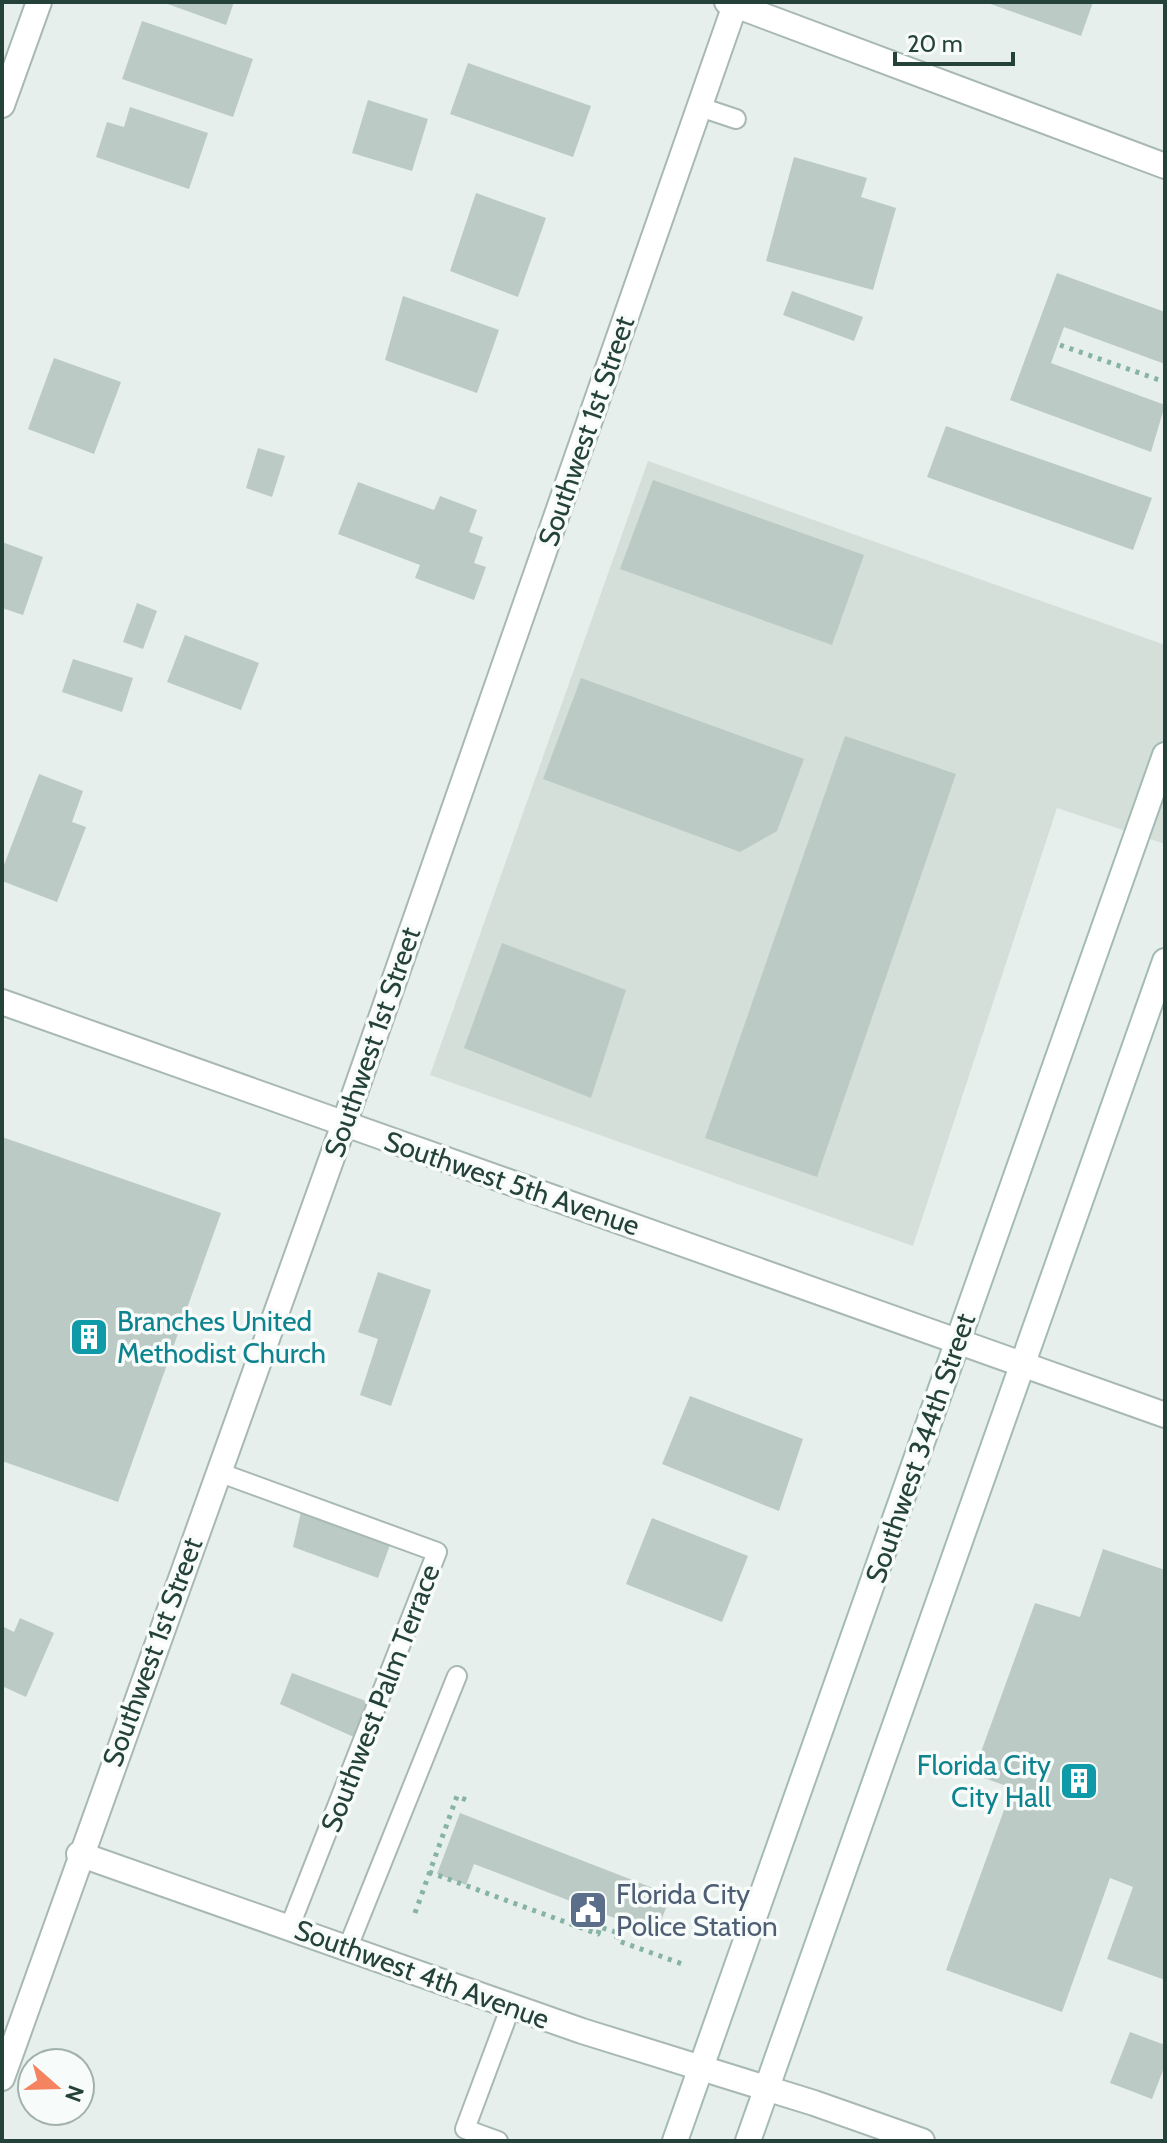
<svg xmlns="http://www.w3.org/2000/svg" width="1167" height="2143" viewBox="0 0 1167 2143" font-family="Cabin,sans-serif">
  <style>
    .built { fill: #d4dfda }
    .building { fill: #bbcac4 }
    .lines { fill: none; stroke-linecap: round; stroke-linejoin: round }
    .service-casing { stroke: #a8b8b2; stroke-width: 22 }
    .minor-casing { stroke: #a8b8b2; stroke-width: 28 }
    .tertiary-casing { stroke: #a8b8b2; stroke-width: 28 }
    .secondary-casing { stroke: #a4bbb3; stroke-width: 28 }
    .path { stroke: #86b3a5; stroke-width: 5; stroke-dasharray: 4 6; stroke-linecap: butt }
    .service { stroke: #fff; stroke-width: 18 }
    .minor { stroke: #fff; stroke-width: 24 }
    .tertiary { stroke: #fff; stroke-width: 24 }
    .secondary { stroke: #fff; stroke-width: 24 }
    .labels { text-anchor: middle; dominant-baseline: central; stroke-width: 7; stroke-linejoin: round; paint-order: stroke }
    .street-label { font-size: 28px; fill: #24423a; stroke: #f7fbf9 }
    .culture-label { font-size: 28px; fill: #0d838f; stroke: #f7fbf9; text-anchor: start }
    .service-label { font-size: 28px; fill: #4e5e75; stroke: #f7fbf9; text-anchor: start }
  </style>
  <rect width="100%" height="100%" fill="#e6efeb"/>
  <polygon class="built" points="648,461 1165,645 1165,844 1057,808 913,1246 430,1075"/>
  <g class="building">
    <polygon points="162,2 234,2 226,25"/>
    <polygon points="985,2 1093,2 1081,36"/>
    <polygon points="142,21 253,59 233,117 122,79"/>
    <polygon points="468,63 591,106 573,157 450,114"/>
    <polygon points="368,100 428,119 412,171 352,153"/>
    <polygon points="130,107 208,133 189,189 96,157 107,122 124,127"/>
    <polygon points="794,157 867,178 861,197 896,208 873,290 766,261"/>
    <polygon points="476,193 546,218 518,297 450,271"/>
    <polygon points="1057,273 1165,312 1165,364 1064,327 1051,363 1165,405 1151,452 1010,400"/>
    <polygon points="792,291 863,317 854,341 783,315"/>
    <polygon points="403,296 499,330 477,393 385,360"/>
    <polygon points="54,358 121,382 94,454 28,429"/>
    <polygon points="946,426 1152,498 1133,550 927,477"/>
    <polygon points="258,448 285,456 272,497 246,488"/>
    <polygon points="653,480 864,555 832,645 620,569"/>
    <polygon points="358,482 434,510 440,496 477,510 469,532 483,537 474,563 486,567 474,600 415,578 420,565 338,534"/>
    <polygon points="2,542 43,557 23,615 2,608"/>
    <polygon points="137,603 157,611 143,649 123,642"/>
    <polygon points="185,635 259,663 241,710 167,682"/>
    <polygon points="73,659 133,678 122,712 62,692"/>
    <polygon points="581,678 804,759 777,831 740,852 543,779"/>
    <polygon points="845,736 956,774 817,1177 705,1138"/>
    <polygon points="39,774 83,791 72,822 86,827 57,902 2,881 2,870"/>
    <polygon points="502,943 626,990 591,1098 464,1048"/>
    <polygon points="2,1137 221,1213 118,1502 2,1461"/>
    <polygon points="378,1272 431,1290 391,1406 360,1395 378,1339 358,1332"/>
    <polygon points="690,1396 803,1439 779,1511 662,1464"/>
    <polygon points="303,1503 394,1534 378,1578 293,1547"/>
    <polygon points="652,1518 748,1556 722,1622 626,1584"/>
    <polygon points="1103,1549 1165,1570 1165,1980 1107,1959 1133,1887 1110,1878 1062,2012 946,1970 1012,1788 973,1774 1035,1603 1080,1617"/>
    <polygon points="20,1618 54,1633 26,1697 2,1686 2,1626 14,1632"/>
    <polygon points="292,1673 379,1706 365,1742 280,1704"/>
    <polygon points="460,1813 671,1895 656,1934 474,1864 466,1885 437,1874"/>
    <polygon points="1130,2032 1165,2045 1165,2065 1152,2099 1110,2083"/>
  </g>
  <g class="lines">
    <g class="service-casing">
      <g id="service">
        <polyline points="700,107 736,119"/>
        <polyline points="218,1472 437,1552 290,1926"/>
        <polyline points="348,1947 457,1676"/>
        <polyline points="498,2141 465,2129 511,2006"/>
      </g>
    </g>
    <g class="minor-casing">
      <g id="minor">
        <polyline points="2,105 39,2"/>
        <polyline points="2,1002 1165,1415"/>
        <polyline points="79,1854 582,2031 814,2103 922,2141"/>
        <polyline points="2,2078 344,1124 735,5"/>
      </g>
    </g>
    <g class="tertiary-casing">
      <polyline id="tertiary" points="727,2 1165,166"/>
    </g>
    <g class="secondary-casing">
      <g id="secondary">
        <polyline points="675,2141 1165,755"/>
        <polyline points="748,2141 1165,961"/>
      </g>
    </g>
    <g class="path">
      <polyline points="1060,345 1165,382"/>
      <polyline points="429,1872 598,1934 600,1927 619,1933 616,1940 685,1965"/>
      <polyline points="415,1913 457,1796 471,1802"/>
    </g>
    <use href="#service" class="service"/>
    <use href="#minor" class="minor"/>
    <use href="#tertiary" class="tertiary"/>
    <use href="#secondary" class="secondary"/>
  </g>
  <defs>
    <g id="building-square" transform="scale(2)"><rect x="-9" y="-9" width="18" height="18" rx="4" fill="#0f9aa8" stroke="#f7fbf9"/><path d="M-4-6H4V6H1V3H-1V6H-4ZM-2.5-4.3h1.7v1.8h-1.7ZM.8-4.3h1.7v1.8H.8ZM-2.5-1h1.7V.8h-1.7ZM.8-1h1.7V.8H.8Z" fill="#fff"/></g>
    <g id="civic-square" transform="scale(2)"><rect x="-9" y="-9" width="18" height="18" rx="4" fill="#5c6f8a" stroke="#f7fbf9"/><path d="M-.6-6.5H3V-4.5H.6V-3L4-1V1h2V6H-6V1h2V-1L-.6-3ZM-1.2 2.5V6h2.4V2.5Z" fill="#fff"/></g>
  </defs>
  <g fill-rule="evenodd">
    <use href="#building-square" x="89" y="1337"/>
    <use href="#building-square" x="1079" y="1781"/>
    <use href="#civic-square" x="588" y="1910"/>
  </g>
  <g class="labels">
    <g class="street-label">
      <text transform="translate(586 431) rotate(-71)">Southwest 1st Street</text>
      <text transform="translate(372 1042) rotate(-71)">Southwest 1st Street</text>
      <text transform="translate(512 1183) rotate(19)">Southwest 5th Avenue</text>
      <text transform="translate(920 1448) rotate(-71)">Southwest 344th Street</text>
      <text transform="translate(152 1652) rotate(-70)">Southwest 1st Street</text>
      <text transform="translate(380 1698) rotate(-69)">Southwest Palm Terrace</text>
      <text transform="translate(422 1974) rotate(20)">Southwest 4th Avenue</text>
    </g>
    <g class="culture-label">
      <text x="117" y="1321">Branches United<tspan x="117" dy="32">Methodist Church</tspan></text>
      <text x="1051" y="1765" text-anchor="end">Florida City<tspan x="1051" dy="32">City Hall</tspan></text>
    </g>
    <g class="service-label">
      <text x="616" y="1894">Florida City<tspan x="616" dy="32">Police Station</tspan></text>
    </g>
  </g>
  <rect width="1167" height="2143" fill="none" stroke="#24423a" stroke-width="8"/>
  <g transform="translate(56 2087) rotate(110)"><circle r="38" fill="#f7fbf9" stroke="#a3b1ad" stroke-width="2"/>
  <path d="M0-6L14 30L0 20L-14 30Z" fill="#f4845f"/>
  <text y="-12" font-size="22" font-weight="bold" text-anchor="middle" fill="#24423a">N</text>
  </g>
  <path d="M895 52v12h118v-12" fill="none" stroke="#24423a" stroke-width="4"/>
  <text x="907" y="52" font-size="24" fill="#24423a" stroke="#f7fbf9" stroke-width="6" paint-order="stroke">20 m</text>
</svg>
